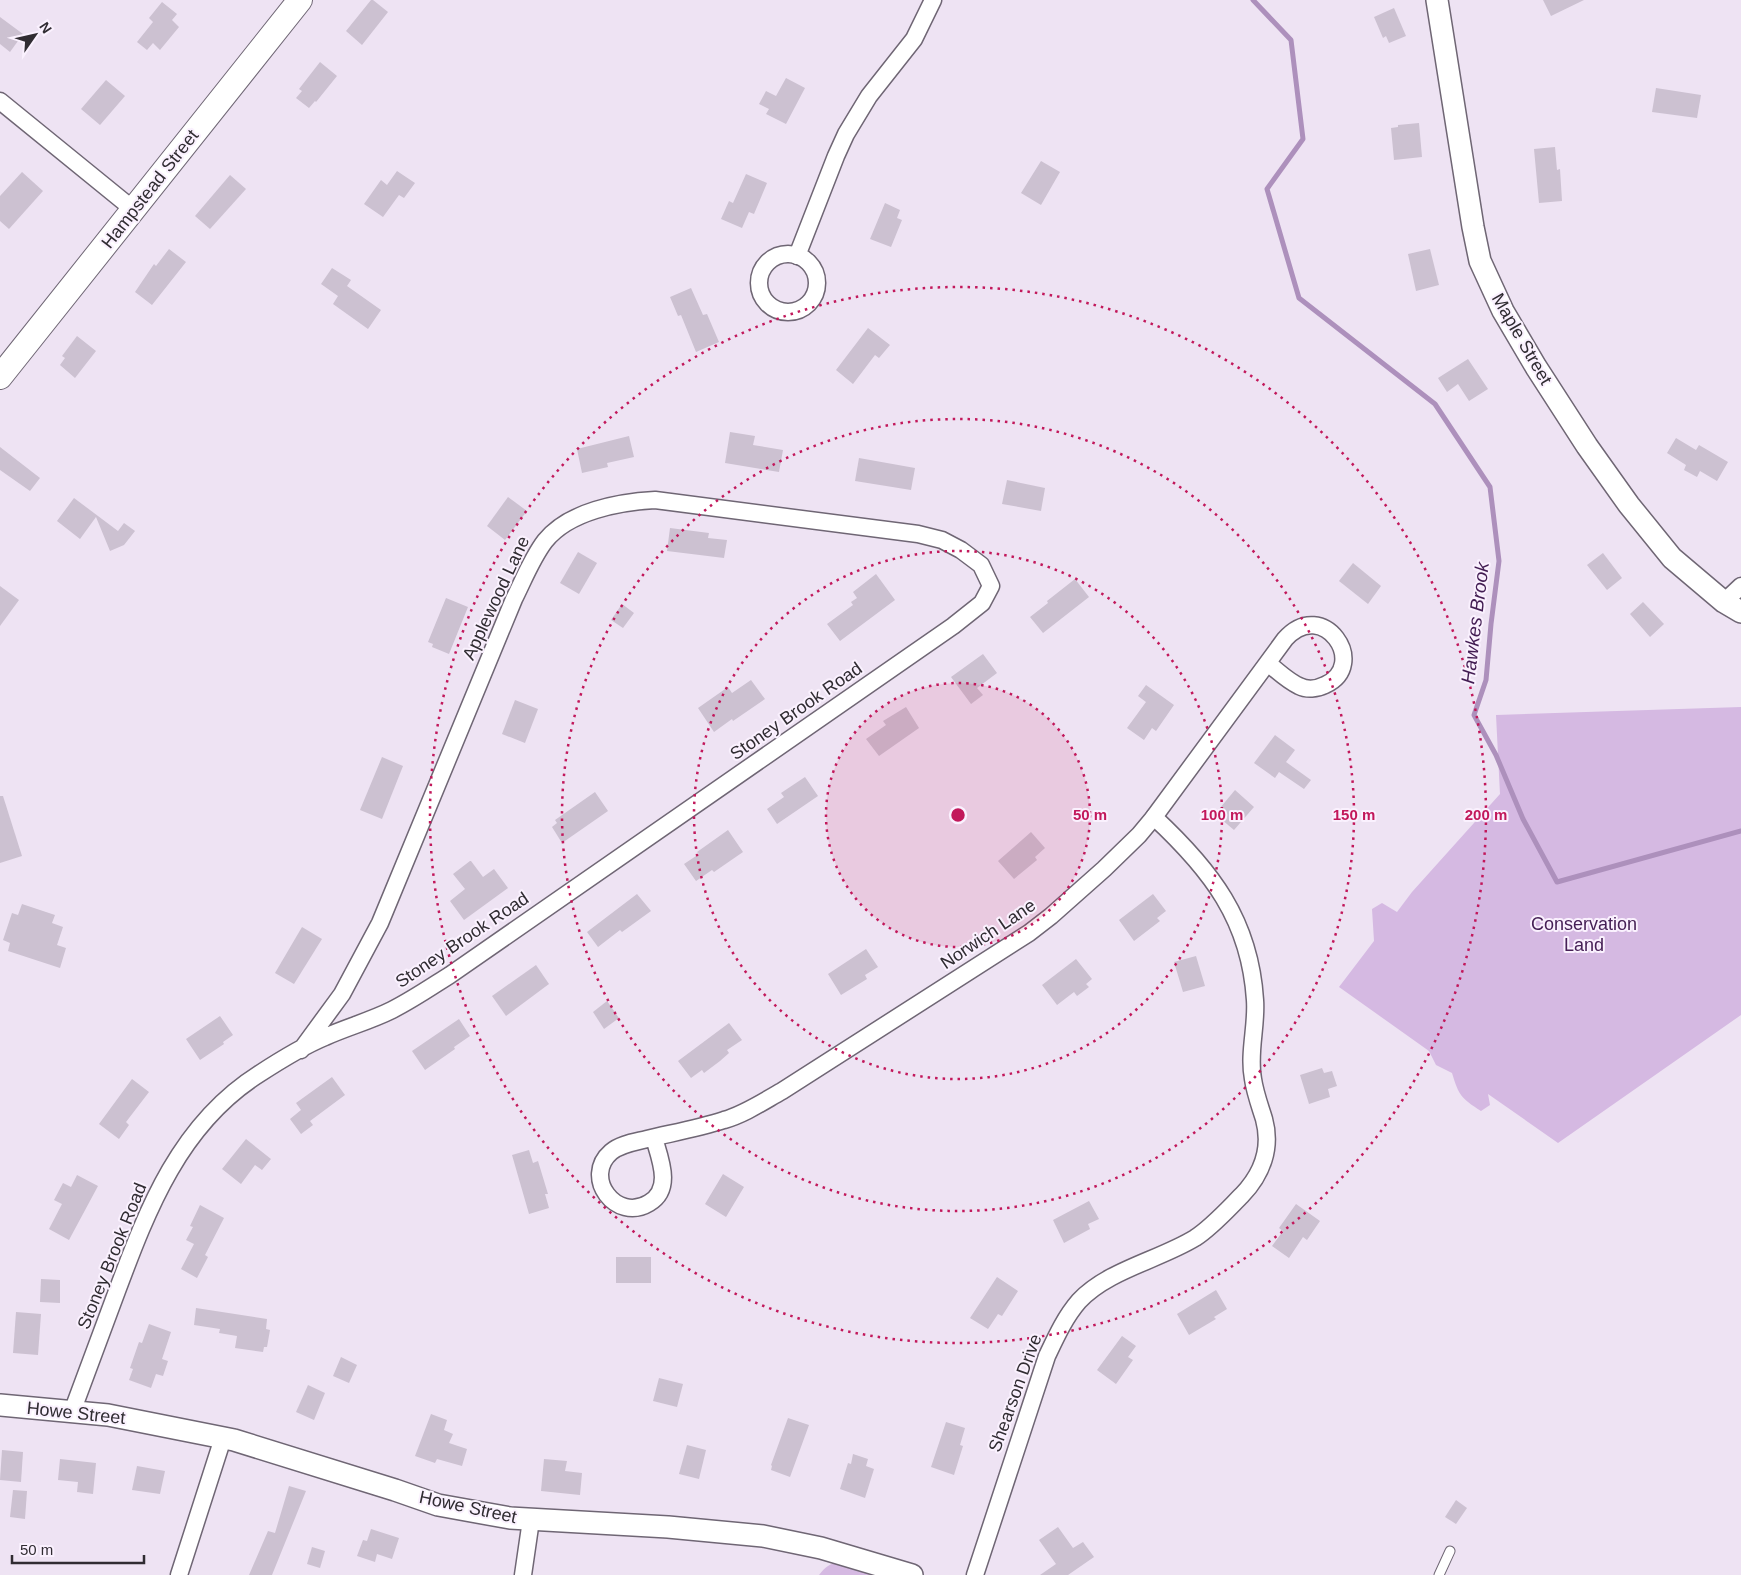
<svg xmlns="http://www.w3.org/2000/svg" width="1741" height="1575" viewBox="0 0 1741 1575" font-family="Arial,sans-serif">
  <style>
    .green { fill: #d5b9e2 }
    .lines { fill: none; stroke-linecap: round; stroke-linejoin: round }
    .stream { stroke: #ad90bc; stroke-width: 5 }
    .building { fill: #ccc1d1 }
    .service-casing { stroke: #6f6674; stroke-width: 11 }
    .minor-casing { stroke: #6f6674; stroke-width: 19 }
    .tertiary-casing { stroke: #6f6674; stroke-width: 24 }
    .secondary-casing { stroke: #6f6674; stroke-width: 26 }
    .service { stroke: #fff; stroke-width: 9 }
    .minor { stroke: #fff; stroke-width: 16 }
    .tertiary { stroke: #fff; stroke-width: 21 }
    .secondary { stroke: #fff; stroke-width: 24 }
    .ring { fill: none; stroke: #c2185b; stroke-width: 2.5; stroke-dasharray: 2.5 5 }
    .labels { text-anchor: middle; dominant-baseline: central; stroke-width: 4; stroke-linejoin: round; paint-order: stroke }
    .street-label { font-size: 18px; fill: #302c32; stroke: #faf1fe }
    .park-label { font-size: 18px; fill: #462056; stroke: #faf1fe }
    .water-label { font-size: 19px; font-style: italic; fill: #421c52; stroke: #faf1fe }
    .centre { fill: #c2185b; stroke: #faf1fe; stroke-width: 2.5 }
    .ring-label { font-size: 15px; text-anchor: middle; font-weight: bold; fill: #c2185b; stroke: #faf1fe; stroke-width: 4; stroke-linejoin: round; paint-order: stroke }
  </style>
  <rect width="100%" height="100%" fill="#eee3f3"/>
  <g class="green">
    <path d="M1741,707V1015L1558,1143L1488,1094L1490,1105L1481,1111C1461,1098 1459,1096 1452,1073L1436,1065L1429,1051L1339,987L1374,941L1372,909L1382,903L1397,912L1412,892L1500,794L1496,715Z"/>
    <path d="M840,1562L868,1568L869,1575H819C825,1567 830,1563 840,1562Z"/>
  </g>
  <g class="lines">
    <polyline class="stream" points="1253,0 1291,40 1303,139 1267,189 1299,298 1435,404 1490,487 1499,561 1491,624 1486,680 1474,715 1496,755 1523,819 1557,882 1741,831"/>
  </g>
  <g class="building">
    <polygon points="371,0 373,0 388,12 362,45 346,31"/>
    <polygon points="1543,0 1584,0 1551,16"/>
    <polygon points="162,2 177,14 172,20 179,27 160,50 153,43 147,50 137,42 153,22 149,18"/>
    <polygon points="1394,8 1406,36 1389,43 1386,36 1383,38 1374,17"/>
    <polygon points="0,17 23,34 10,52 0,44"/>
    <polygon points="320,62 337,76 316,102 315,101 309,108 296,98 302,91 299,89"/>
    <polygon points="786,78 805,88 786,124 766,114 769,109 759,104 766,91 776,96"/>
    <polygon points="106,80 125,96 100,125 81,109"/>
    <polygon points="1656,88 1701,95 1697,118 1652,112"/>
    <polygon points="1419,123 1422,157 1394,160 1391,128 1398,127 1398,125"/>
    <polygon points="1555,147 1557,170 1560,169 1562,201 1539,203 1534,149"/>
    <polygon points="1041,161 1060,172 1041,205 1021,193"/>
    <polygon points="397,171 415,183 404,198 399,195 383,217 364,204 381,180 387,185"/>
    <polygon points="22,172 43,191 9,229 0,221 0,196"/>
    <polygon points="746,174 767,183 754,214 749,212 742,228 721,219 729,201 733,203"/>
    <polygon points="230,175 246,189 210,229 195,216"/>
    <polygon points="885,203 900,210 897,218 902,220 891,247 870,239"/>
    <polygon points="169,249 186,262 152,305 135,292 154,264 156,266"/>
    <polygon points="1430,249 1439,285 1416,291 1408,254"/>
    <polygon points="332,268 351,280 347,286 381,310 368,329 333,304 338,296 321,284"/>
    <polygon points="691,288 703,315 707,314 719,342 696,352 681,315 678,316 670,297"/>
    <polygon points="868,328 890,345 879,358 875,355 853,384 836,370"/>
    <polygon points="77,336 96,351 75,378 60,365 65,358 62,356"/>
    <polygon points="1468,359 1488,389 1469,401 1458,384 1447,392 1438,378"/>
    <polygon points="730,432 755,436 753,445 783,450 779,472 725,463"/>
    <polygon points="629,436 634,457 607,463 608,467 582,473 577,449"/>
    <polygon points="1676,438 1696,450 1699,445 1728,462 1717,481 1700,471 1697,477 1684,470 1686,465 1667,453"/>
    <polygon points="0,447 40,478 30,491 0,470"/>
    <polygon points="859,458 915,468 911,490 855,481"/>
    <polygon points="1007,480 1045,488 1041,511 1002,504"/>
    <polygon points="508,497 527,511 505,540 487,526"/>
    <polygon points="74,498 118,531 124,523 135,531 124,545 110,551 96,517 80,539 57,521"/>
    <polygon points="670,528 709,533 708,538 727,540 724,558 667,551"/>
    <polygon points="578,552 597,563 579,594 560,583"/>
    <polygon points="1603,553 1622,578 1607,590 1587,565"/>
    <polygon points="1353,563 1381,586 1368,604 1339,581"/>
    <polygon points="876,574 895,600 840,641 827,624 853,605 851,602 857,598 853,592"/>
    <polygon points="1075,579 1089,597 1043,633 1030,617 1048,603 1047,601"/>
    <polygon points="0,586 19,600 0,626"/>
    <polygon points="446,598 468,607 449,654 432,647 433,644 428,642"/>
    <polygon points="1643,602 1664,624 1650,637 1630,614"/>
    <polygon points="622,604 634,613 623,628 611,620"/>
    <polygon points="983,654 997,673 977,688 983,695 971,704 951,677"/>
    <polygon points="751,680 765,699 733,721 732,719 714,732 698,708 728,687 732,693"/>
    <polygon points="1146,685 1174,705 1156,731 1152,728 1144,740 1127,728 1146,702 1138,696"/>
    <polygon points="515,700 538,709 525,743 502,734"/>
    <polygon points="906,707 919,728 879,756 866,739 886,725 883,721"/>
    <polygon points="1275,735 1295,750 1286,762 1311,780 1304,789 1279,772 1275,778 1254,763"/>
    <polygon points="382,757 403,766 382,819 360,810"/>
    <polygon points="805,777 818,796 777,824 767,809 784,797 781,793"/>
    <polygon points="1235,790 1254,807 1234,830 1215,814"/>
    <polygon points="595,792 608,811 562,843 552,827 557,823 555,820"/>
    <polygon points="0,796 3,796 22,856 0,863"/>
    <polygon points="728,830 743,852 714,872 712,870 696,881 684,864 699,854 697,852"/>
    <polygon points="1031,832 1045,848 1035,857 1037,860 1014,879 998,861"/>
    <polygon points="470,861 471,861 483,877 494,869 508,888 464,920 450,901 465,889 453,874"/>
    <polygon points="637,894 651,911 622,932 620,930 598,947 587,932"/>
    <polygon points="1153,894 1166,911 1157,918 1160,921 1134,941 1119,920"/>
    <polygon points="22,904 55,915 52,923 63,927 57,945 66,948 60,968 8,951 10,943 3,940 12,913 18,915"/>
    <polygon points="302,927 322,939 294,984 275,973"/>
    <polygon points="866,949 878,967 865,975 867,979 841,995 828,974"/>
    <polygon points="1196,956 1205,986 1183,992 1174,962"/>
    <polygon points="1076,959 1092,979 1086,984 1089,987 1077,996 1074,992 1057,1005 1042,985"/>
    <polygon points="536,965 549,984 506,1016 492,996"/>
    <polygon points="607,1001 619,1018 604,1029 593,1012"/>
    <polygon points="220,1016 233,1035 223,1042 224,1044 200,1060 186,1039"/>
    <polygon points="459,1019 470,1036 454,1047 455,1049 425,1070 412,1051"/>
    <polygon points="729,1023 742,1040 727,1050 729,1053 720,1061 704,1073 702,1070 691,1078 678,1061"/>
    <polygon points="1322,1068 1324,1073 1332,1071 1337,1086 1328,1089 1330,1097 1309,1104 1300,1075"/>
    <polygon points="332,1077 345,1095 310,1121 313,1125 301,1134 290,1119 301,1110 296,1103"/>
    <polygon points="132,1079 149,1092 126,1122 129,1125 119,1139 99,1124"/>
    <polygon points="246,1139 271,1159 262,1170 255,1165 241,1184 222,1169"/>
    <polygon points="529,1150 533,1163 538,1161 548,1194 545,1194 549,1208 529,1214 512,1155"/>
    <polygon points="723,1174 744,1187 726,1217 705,1204"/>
    <polygon points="77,1175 98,1186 69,1240 49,1229 62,1204 54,1200 63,1183 71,1187"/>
    <polygon points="1089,1201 1099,1219 1088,1224 1090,1229 1064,1243 1053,1220"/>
    <polygon points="1296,1204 1320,1221 1307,1240 1303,1237 1289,1258 1272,1246 1283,1231 1279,1228"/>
    <polygon points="200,1205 224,1218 205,1255 208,1257 197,1278 181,1269 194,1244 186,1240 193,1227 190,1226"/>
    <rect x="616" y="1257" width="35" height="26"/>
    <polygon points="997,1277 1018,1291 1002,1316 998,1314 988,1329 970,1318"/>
    <polygon points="41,1279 60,1280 60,1303 40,1302"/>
    <polygon points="1216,1290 1227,1309 1214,1317 1216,1319 1189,1335 1177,1314"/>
    <polygon points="196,1308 267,1319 266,1329 270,1330 267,1347 264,1347 263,1352 235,1348 237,1336 219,1333 220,1329 194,1325"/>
    <polygon points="16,1312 41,1314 38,1355 13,1353"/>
    <polygon points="149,1324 171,1332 162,1359 168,1361 163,1376 156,1374 151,1388 129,1380 133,1369 130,1368 139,1342 142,1343"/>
    <polygon points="1122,1336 1136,1346 1128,1357 1133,1360 1116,1384 1097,1370"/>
    <polygon points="341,1357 357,1365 349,1383 333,1376"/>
    <polygon points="659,1378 683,1384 677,1407 653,1401"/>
    <polygon points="308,1385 325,1393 314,1420 296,1412"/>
    <polygon points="431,1414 447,1420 444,1430 453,1434 449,1443 467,1449 462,1466 437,1459 435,1463 415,1456"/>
    <polygon points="788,1418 809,1425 790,1477 771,1470 772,1466 771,1465"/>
    <polygon points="946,1422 965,1428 960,1445 963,1446 954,1475 931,1467"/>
    <polygon points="687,1445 706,1450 699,1479 679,1474"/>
    <polygon points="2,1450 23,1452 21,1482 0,1480"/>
    <polygon points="853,1454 868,1459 866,1466 874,1469 865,1498 840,1489 848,1463 851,1464"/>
    <polygon points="60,1459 96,1463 93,1494 77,1492 78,1482 58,1480"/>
    <polygon points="544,1459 567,1461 565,1471 582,1473 580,1495 541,1491"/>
    <polygon points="137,1466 165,1471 160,1494 132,1490"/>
    <polygon points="289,1486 306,1491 272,1575 249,1575 268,1531 275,1533"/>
    <polygon points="13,1490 27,1491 25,1519 10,1517"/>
    <polygon points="1456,1500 1467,1508 1456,1524 1445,1517"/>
    <polygon points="1058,1527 1073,1548 1083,1542 1094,1557 1068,1575 1040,1575 1056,1564 1039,1540"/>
    <polygon points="371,1529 399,1538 392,1559 377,1554 375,1562 357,1556 363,1540 367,1541"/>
    <polygon points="312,1547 325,1551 320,1568 307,1564"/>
  </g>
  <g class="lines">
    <g class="service-casing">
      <polyline id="service" points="1439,1575 1450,1551"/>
    </g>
    <g class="minor-casing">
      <g id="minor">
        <polyline points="0,101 134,210"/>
        <circle cx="788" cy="283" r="29"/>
        <polyline points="797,256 836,156 846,134 869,96 914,39 933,0"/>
        <polyline points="1724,602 1741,586"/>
        <path d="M654,1138C660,1159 673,1189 649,1203C616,1223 582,1177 611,1152C620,1144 635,1142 647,1139C672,1133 699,1128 724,1120C745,1114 764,1101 782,1091L1029,933L1051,916L1104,869L1139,835L1154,817L1285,639C1323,596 1370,665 1325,685C1317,689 1307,690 1299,686C1288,681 1277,671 1268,663"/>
        <path d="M72,1412C87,1371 102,1331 117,1291C148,1208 180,1124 259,1074C279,1061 303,1046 325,1037C347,1027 370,1021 392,1010C412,1000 431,987 450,975L953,626L982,603L991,586L981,565L961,550L942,540L918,534L655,500C619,502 569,511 545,541C532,558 524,579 514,599L380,923L342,994L301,1050"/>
        <polyline points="179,1575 223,1438"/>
        <polyline points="523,1575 531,1520"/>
        <path d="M975,1575L1047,1356C1056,1337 1065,1317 1079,1301C1108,1270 1159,1260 1195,1238C1212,1227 1228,1209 1242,1195C1262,1174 1272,1148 1264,1119C1260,1106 1255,1093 1253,1079C1248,1053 1257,1026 1255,1000C1250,920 1211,870 1154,817"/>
      </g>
    </g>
    <g class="tertiary-casing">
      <g id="tertiary">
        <polyline points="1437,0 1473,227 1480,261 1503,311 1536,367 1587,446 1629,505 1672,558 1724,602 1741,612"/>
        <polyline points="0,1405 108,1415 234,1440 395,1490 438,1505 510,1518 668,1527 763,1536 821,1548 912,1575"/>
      </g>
    </g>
    <g class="secondary-casing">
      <polyline id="secondary" points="0,377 300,0"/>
    </g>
    <use href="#service" class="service"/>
    <use href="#minor" class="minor"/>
    <use href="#tertiary" class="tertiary"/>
    <use href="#secondary" class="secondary"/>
  </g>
  <circle cx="958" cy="815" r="132" fill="#c2185b" fill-opacity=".12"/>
  <g class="ring">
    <circle cx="958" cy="815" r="132"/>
    <circle cx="958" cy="815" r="264"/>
    <circle cx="958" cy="815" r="396"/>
    <circle cx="958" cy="815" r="528"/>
  </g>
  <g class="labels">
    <g class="street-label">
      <text transform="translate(150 189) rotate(-52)">Hampstead Street</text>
      <text transform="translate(1522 339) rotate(60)">Maple Street</text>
      <text transform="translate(496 598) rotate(-65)">Applewood Lane</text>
      <text transform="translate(796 711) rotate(-35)">Stoney Brook Road</text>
      <text transform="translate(988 934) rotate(-34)">Norwich Lane</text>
      <text transform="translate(462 940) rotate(-34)">Stoney Brook Road</text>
      <text transform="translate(112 1256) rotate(-68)">Stoney Brook Road</text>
      <text transform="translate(1015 1393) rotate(-70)">Shearson Drive</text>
      <text transform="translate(76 1413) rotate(6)">Howe Street</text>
      <text transform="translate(468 1507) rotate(12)">Howe Street</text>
    </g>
    <g class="park-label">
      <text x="1584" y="924">Conservation<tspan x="1584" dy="21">Land</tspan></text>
    </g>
    <g class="water-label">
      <text transform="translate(1475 623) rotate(-83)">Hawkes Brook</text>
    </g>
  </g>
  <circle cx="958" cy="815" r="8" class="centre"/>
  <g class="ring-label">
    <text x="1090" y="820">50 m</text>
    <text x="1222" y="820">100 m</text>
    <text x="1354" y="820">150 m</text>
    <text x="1486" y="820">200 m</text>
  </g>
  <g transform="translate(35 35) rotate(56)" stroke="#faf1fe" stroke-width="4" paint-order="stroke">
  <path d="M0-4L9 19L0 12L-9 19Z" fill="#302c32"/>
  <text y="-8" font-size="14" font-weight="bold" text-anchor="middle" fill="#302c32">N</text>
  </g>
  <path d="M12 1555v8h132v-8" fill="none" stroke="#302c32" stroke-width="2.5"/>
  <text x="20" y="1555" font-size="15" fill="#302c32" stroke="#faf1fe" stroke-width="4" paint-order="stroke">50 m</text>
</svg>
